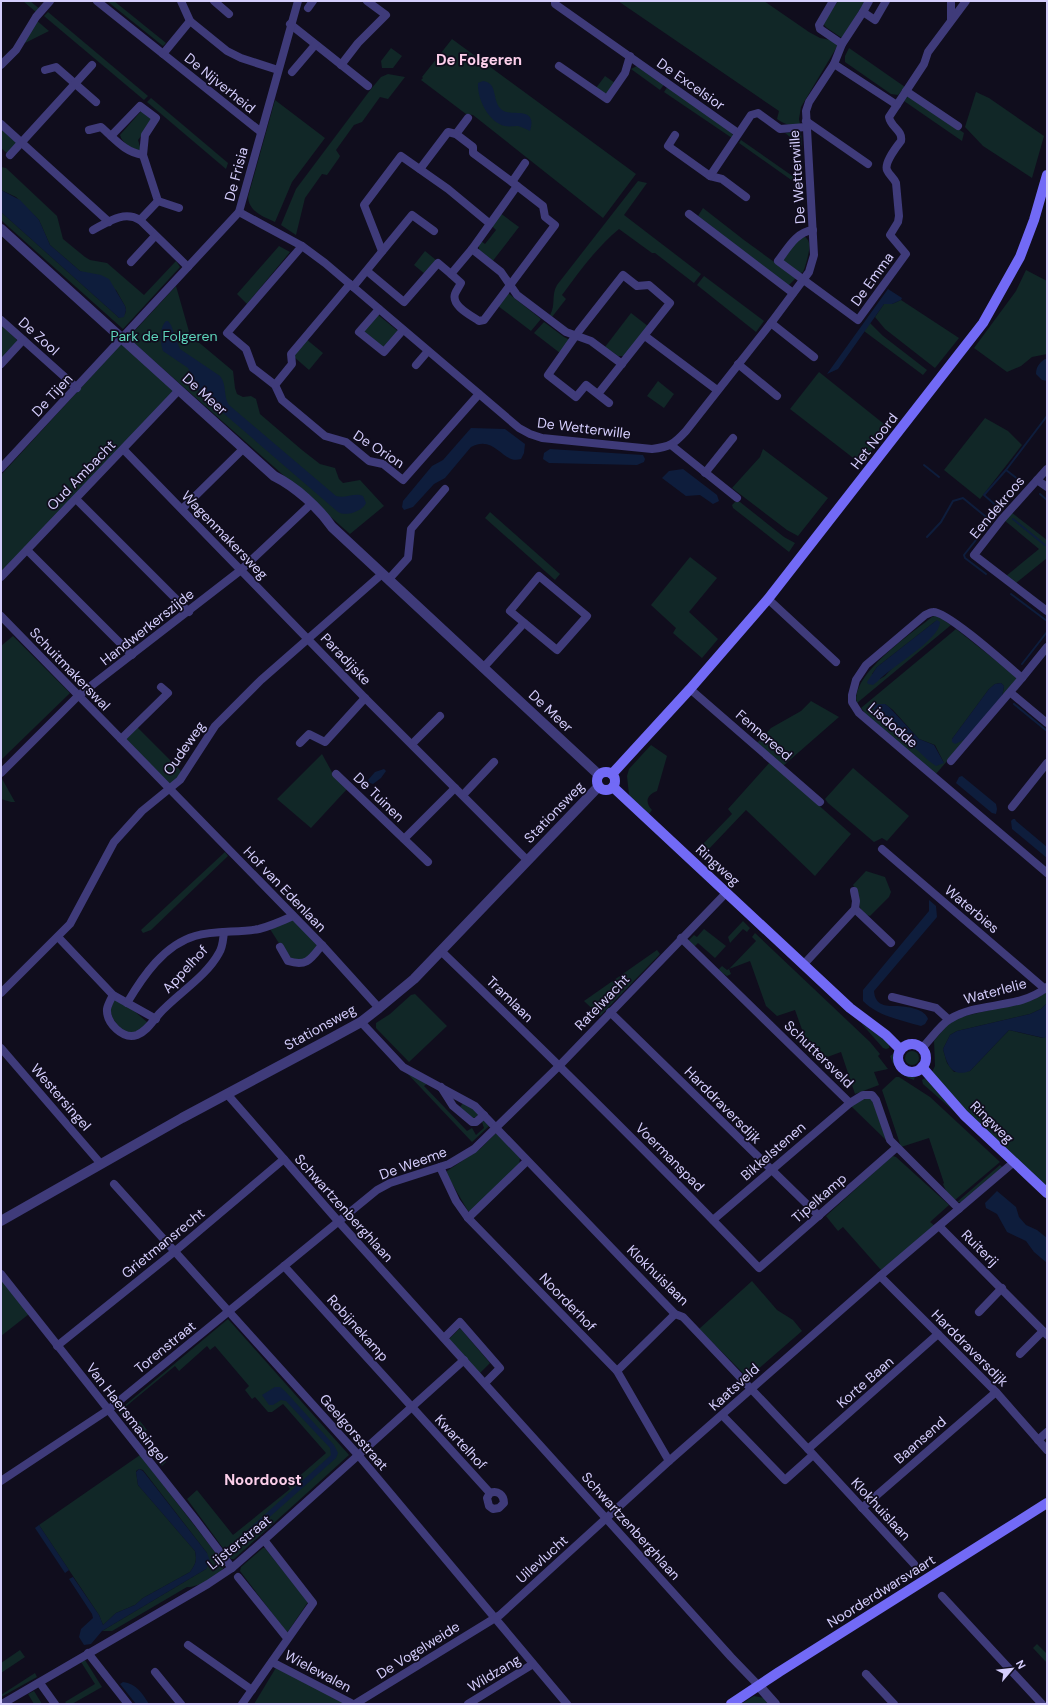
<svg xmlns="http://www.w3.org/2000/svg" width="1048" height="1705" viewBox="0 0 1048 1705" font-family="'DM Sans',sans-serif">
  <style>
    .green { fill: #112727; fill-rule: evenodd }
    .water { fill: #0e1d3c }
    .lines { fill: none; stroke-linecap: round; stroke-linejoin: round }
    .stream { stroke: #0e1d3c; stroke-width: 2 }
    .minor { stroke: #3f3b7a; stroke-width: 8 }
    .tertiary { stroke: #3f3b7a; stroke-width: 10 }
    .secondary { stroke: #726af6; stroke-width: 10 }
    .labels { text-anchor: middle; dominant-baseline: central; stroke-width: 3.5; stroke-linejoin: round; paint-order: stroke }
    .street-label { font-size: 14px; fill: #d4cdfc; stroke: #100d1d }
    .park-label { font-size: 14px; fill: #5ed6bc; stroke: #100d1d }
    .neighbourhood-label { font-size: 15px; font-weight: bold; fill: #fccfea; stroke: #100d1d }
  </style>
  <rect width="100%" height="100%" fill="#100d1d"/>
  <g class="green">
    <polygon points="23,1 30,1 41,10 37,13"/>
    <polygon points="107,1 114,1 166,43 163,46"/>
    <path d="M618,1H764L809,32L820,38L831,40L838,45L801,107L799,119L800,124C790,126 786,125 777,119L779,111Z"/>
    <polygon points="838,1 865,1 842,38 827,28 823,24"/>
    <polygon points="48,12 148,96 144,100 44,16"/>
    <polygon points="36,20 49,31 21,45"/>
    <polygon points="452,39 636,174 603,218 473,115 466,114 421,80 423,78 422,77"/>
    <polygon points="391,48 402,56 393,68 382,68 381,61"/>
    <polygon points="849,48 905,87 898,95 891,94 845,62 845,56"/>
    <polygon points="637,66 665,83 660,90 631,69"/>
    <polygon points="388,74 405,77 388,99 380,97 362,122 354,125 336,150 340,156 339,158 327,175 322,174 305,198 296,235 281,225 296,189 371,89 381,77"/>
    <polygon points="605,76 615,83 607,95 596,88"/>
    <polygon points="668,86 730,131 733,135 732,138 664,92"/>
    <polygon points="976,92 989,98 1044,136 1032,178 983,146 965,127"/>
    <polygon points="908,96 914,98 964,133 962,141 904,101"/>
    <polygon points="151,98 228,163 226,169 147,102"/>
    <path d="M275,100L325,138L292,182L275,222C264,217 249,212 248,197Z"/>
    <path d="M143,109L155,118L138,140L141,150C133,151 122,143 120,135Z"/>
    <polygon points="1,128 18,143 8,154 1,148"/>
    <polygon points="801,132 802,146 785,133"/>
    <polygon points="741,140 804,184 804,189 739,143"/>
    <polygon points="1,167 6,168 57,216 63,239 85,257 90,260 107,263 144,295 176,261 180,267 123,329 1,220 1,212 116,315 119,318 125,314 126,310 125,306 116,290 80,271 50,245 39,220 16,197 1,190"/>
    <path d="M638,181L647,183L624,215L701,274L694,283L655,253H652L619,229C596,248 579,272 562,295L566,299L552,317L550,315C556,305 551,295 557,285Z"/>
    <polygon points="703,208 744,240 796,278 788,286 698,216"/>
    <polygon points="500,213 519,227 492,262 479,250 479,245 481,241 485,244 496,230 492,226"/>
    <path d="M803,236C806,237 808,239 809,243C811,248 805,268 803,272L798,274L782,261L799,238Z"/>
    <polygon points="279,246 290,252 247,304 237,294"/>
    <polygon points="425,251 436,260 425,274 414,265"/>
    <polygon points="1026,270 1047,281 1047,354 1032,357 1021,366 1007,372 974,348 1016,291"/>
    <polygon points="704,276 764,321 756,332 697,285"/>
    <polygon points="176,286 190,335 233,371 235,388 237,394 243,397 251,396 256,399 260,414 302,450 320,464 335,468 339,479 343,483 360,480 384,506 350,534 128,338"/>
    <polygon points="508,293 541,319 531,331 498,306"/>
    <polygon points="901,300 959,338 935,368 885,329 875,317 884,304 892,304"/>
    <polygon points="631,313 649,327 624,356 618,356 605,347"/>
    <polygon points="377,314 399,332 384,349 362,331"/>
    <polygon points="544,322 564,337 570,340 560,353 534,333"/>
    <polygon points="870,323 883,336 927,370 923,375 864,331"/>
    <polygon points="1,324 17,340 16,344 1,360"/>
    <polygon points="306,339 323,353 309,370 293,356"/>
    <polygon points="121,344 175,392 1,575 1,475"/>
    <polygon points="819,372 889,428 861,464 790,409"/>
    <polygon points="658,381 674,394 664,408 647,396"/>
    <polygon points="985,418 1008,431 1022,445 980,499 944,470"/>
    <polygon points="763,449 828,498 798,536 787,530 732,488 760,457"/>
    <polygon points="735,502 740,502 784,537 795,543 789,552 733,508 732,505"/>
    <polygon points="490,512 560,574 555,580 485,518"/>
    <polygon points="1011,512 1047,540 1047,558 1016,583 1006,576 1039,549 1004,520"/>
    <polygon points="690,557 717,578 689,612 718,639 702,658 673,633 676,628 651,605"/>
    <path d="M936,615L951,625L857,703C850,675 912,633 932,617ZM937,620L885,676L880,679L872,674L877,667Z"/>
    <path d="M956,629L1013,674L1017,679L1002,697L1004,686L1001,683L995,684L989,689L952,739V742L966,739L935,775L871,721L861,708ZM875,704H885L893,710L919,739L935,745L944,763Z"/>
    <polygon points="13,636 70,693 1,760 1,646"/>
    <polygon points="811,701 839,717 783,766 757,743 771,728 801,711"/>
    <polygon points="137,727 182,772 170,786 125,738"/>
    <path d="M651,745L667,756L657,791C646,795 645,803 652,810L649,814L629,795L627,776L629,769Z"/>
    <polygon points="322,754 333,774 347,789 311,828 277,799"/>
    <polygon points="770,762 851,834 815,876 746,810 706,852 701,846 732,814 728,809"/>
    <polygon points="853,768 909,816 887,841 882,838 874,842 828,803 825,799"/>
    <polygon points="1,777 15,802 11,802 1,799"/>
    <polygon points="225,852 228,856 151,930 143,933 141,930"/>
    <path d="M866,871L885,877L891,892L889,897L870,916C858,913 860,904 858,894C857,891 855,888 853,885Z"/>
    <polygon points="292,918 319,946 306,959 293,959 287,956 270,929"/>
    <polygon points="743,921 750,928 747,932 743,929 730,943 728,937"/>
    <polygon points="704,929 726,946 715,958 698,943 694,947 688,941 694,935 697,937"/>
    <polygon points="755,933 870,1042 880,1054 878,1056 888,1069 874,1072 879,1085 855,1094 841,1052 822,1059 809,1049 795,1010 777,1016 766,1006 750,961 729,969 731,974 727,976 718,970 722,966 727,970 729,969 756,941 752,937"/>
    <polygon points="657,950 660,954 600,1016 584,1001"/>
    <polygon points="1047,992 1047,1003 1041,1009 1030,1014 957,1031 950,1035 943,1049 947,1063 954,1072 970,1071 1009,1030 1043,1038 1047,1036 1047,1188 962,1108 932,1072 935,1066 934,1041 952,1019 1033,1000"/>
    <polygon points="415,994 447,1026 409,1062 376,1028 376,1023 390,1014 411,995"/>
    <path d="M117,996L148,1023L137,1032H124C112,1018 105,1013 117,996Z"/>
    <polygon points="861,1023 889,1043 889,1048 886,1049 883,1048"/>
    <circle cx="912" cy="1058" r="7"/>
    <path d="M896,1052C894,1065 903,1075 916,1073L914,1080C901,1076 894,1068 890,1056Z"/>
    <polygon points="406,1072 428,1083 424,1086 467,1131 472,1128 476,1135 484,1128 482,1122 483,1120 489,1126 472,1142"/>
    <polygon points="896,1077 899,1077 930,1097 1000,1162 955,1200 947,1193 943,1184 944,1183 929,1138 901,1147 882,1090"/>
    <polygon points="925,1078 956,1113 923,1084 922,1080"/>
    <polygon points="867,1097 872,1100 887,1141 851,1106"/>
    <polygon points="463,1103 467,1103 479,1115 472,1119 460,1107"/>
    <polygon points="495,1134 497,1134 520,1158 519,1165 471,1211 468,1211 447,1175 447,1171 480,1149"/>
    <polygon points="893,1156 896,1157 949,1205 930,1222 935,1226 881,1270 843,1227 838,1231 826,1216 891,1157"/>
    <polygon points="1000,1165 1003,1168 962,1202 957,1202"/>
    <polygon points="1,1278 29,1314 1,1336"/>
    <polygon points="752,1281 777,1310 793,1320 802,1331 748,1378 699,1329"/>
    <polygon points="228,1319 349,1455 234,1559 231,1559 187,1499 197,1490 233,1535 290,1489 288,1486 326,1453 283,1404 272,1412 268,1412 255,1397 252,1399 245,1390 249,1386 215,1346 210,1350 207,1346 179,1371 175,1366 124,1408 128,1413 123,1418 118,1411"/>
    <polygon points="460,1328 490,1363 479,1374 449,1339"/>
    <polygon points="140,1421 147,1430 138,1435 131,1427"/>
    <polygon points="155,1448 166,1462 162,1466 151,1452"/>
    <path d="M140,1455L225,1565C222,1575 197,1588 187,1587L112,1631H102L206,1569L207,1553L143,1470L139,1469L136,1471L138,1485L195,1551C197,1560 196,1564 190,1572L143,1598L135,1605L116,1613L103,1625L99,1615L39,1525Z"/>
    <polygon points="263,1548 265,1548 308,1602 287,1633 240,1571 241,1567"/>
    <polygon points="1037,1644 1047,1654 1047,1663 1033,1648"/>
    <polygon points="20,1650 25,1657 1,1673 1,1663"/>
    <polygon points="85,1660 102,1687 72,1704 67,1704 65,1702 95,1684 81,1662"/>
    <polygon points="277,1666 345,1704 254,1704"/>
    <polygon points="35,1673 37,1677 1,1697 1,1695"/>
    <polygon points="34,1691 42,1704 34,1704 28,1694"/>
    <polygon points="754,1696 764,1698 770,1704 741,1704"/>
  </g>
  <g class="water">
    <path d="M483,81C499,83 491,101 502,110C511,117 538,105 530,131C526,129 522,127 518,126C514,126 509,127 505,126C488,122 477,98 478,83Z"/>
    <polygon points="1,190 20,200 39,220 50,245 80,271 101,275 109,279 125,306 126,310 124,317 119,318 116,315 1,212"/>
    <polygon points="888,289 902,298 901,300 892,304 884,304 838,369 827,374"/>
    <path d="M166,321H168L171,325L180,349L220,376C227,384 223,396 229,405L336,496C346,499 354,492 363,496L366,503C363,511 346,517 338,512L201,394L193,384L192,376L188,368L163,351C160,342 159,328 166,321Z"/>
    <path d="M1045,359H1047V381L1042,380L1036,374C1036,367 1039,363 1045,359Z"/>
    <path d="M471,428L505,429L525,444L524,453L521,459C502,465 496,434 471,447L445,478L434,484L413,507L404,510L402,507L403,501L432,466L443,460Z"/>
    <polygon points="550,449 643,455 645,459 644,462 637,465 549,463 543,459 544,453"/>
    <polygon points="683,469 717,495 719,501 713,504 700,495 686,496 662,478 669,471"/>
    <path d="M937,620L940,622C940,640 890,667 878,681L873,685L868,684L867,682L877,667Z"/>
    <polygon points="1001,683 1004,686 1002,697 966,739 955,744 952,742 952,739 989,689 995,684"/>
    <polygon points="875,704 885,704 889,707 919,739 934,745 944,763 936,766 929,761 876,712 873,708"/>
    <polygon points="384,769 386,771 381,778 373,784 370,783 368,780 375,772"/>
    <polygon points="962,776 996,804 997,809 996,814 992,813 956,783 959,777"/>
    <polygon points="1013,819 1015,819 1016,821 1047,847 1047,858 1012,829 1011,821"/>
    <path d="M929,900L936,906L937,917L874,991C875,1004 883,1006 894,1006C904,1006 925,1008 928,1019L925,1024L921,1026C900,1020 878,1016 863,1001V990L929,911Z"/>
    <path d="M1047,1003V1036L1044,1038L1009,1030L970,1071C951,1078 947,1064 943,1049L950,1035L957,1031L1030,1014L1041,1009Z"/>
    <polygon points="997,1191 1016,1207 1019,1217 1026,1225 1037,1230 1047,1238 1047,1263 1034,1252 1026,1241 1007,1232 997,1214 986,1208 985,1203"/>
    <polygon points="275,1387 280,1387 285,1391 334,1445 338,1453 336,1458 236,1547 234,1546 233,1543 331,1455 330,1448 286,1401 281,1400 273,1405 269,1405 262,1395"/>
    <path d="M139,1469L143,1471L207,1553L210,1561L206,1569L102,1631L91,1644L84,1645L79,1637L81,1629L93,1618L92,1614L69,1579L73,1577L99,1615L103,1625L116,1613L135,1605L143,1598L190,1572C196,1564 197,1560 195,1551L138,1485L136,1472Z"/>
    <polygon points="39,1525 69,1570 65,1573 35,1528"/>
    <path d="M123,1682C137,1684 142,1693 149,1704H136L120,1684Z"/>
  </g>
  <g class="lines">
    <g class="stream">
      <polyline points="924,465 939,477"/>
      <polyline points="1006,470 1047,416"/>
      <polyline points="1040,494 1047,500"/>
      <polyline points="1000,509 984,495 1006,470 1023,483"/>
      <polyline points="1013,519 1045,545"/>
      <polyline points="927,537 941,522 953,501 963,498 991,521 964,555 965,558 986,574"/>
      <polyline points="1011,594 1047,621"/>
      <polyline points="1022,664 1047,632"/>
      <polyline points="1014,704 1047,731"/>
    </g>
    <g class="minor">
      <polyline points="97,1 261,132"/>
      <polyline points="181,1 190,21 227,51 241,58 278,70"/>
      <polyline points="214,1 229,14"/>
      <polyline points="555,1 555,4 738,133"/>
      <polyline points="833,1 819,25 820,29 842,44"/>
      <polyline points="308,8 313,1"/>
      <polyline points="863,12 875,20 886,1"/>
      <polyline points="951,20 951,1"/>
      <polyline points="290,24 368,86"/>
      <polyline points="163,54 190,21"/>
      <polyline points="834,64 897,105"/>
      <polyline points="1,65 16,50 36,17 50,1"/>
      <polyline points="341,65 358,43 386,15 367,1"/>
      <polyline points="559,66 607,99 625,73 630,56"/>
      <polyline points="45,70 56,67 96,102"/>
      <polyline points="292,72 315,45"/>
      <polyline points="906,91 958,126"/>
      <polyline points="806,121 868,164"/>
      <polyline points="1,124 109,222"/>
      <path d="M89,130L101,127C115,139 124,152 143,155"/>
      <polyline points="456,134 468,118"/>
      <polyline points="675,135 668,146 710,176 722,179 746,197"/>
      <polyline points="111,136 140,106 156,118 145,135 143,155 158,201 140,220"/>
      <polyline points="10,155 92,65"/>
      <polyline points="420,169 448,132 456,134 473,147 473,153 512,182 525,163"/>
      <polyline points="710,176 751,115 758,113 780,129 806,127"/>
      <polyline points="158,201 179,208"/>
      <path d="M239,212L302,246L325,263L519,428L530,434L542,438L652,449C670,447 674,444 686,431L771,323L814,357"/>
      <polyline points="689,214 793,293"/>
      <path d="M93,230C108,222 124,210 140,220L188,267"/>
      <path d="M813,230C796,232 788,248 778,261L858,320L906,254L890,235L898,222L899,216L896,183C894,178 889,175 887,170C884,163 897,146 901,141C903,130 891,128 889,117L924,64L928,52L966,1"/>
      <polyline points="302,246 227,333 246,349 253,368 275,385 282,400 325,436 346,442 369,461 383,464 403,480 479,394"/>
      <polyline points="472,249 501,272 517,295 566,332 591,341 622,364"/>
      <polyline points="382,251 364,205 401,156 448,189 489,223"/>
      <polyline points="131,262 155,236"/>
      <polyline points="367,271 404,302 438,263 451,274 472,249 517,186"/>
      <path d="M451,274L461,283C459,287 456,291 455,294C451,306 472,316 479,321L484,320L555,225L545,217L543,206L512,182"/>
      <polyline points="353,287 412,215 434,231"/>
      <polyline points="379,309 359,332 384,352 403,330"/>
      <polyline points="1,320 77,388"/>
      <polyline points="771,323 809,272 814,255 806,111 809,102 834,64 842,44 863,12 869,1"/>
      <polyline points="645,336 717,390"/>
      <polyline points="1,364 23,340"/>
      <polyline points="738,364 777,396"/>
      <polyline points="416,365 428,351"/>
      <polyline points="275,385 292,364 291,354 350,284"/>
      <polyline points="598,394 670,303 649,285 637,286 623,275 579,331 548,375 576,397 586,385 609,403"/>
      <polyline points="671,445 737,498"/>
      <polyline points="124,450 365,698 527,860"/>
      <polyline points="1,468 239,212 298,1"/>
      <polyline points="1047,469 1002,519 974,555 1047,611"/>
      <polyline points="705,473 733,438"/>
      <polyline points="1037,480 1047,487"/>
      <polyline points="76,499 189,612"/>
      <polyline points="182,509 244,448"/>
      <polyline points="27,550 132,655"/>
      <polygon points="539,576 587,616 557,650 510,611"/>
      <polyline points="1,577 179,390"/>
      <polyline points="389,579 408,558 411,529 445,489"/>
      <polyline points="768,599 836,662"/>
      <polyline points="1,616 322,945 379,1008"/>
      <path d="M1047,647L1022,678C1008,666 947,611 933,612C931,612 927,614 925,615L866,665L856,680L852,695V702L859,713L1047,873"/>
      <polyline points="483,668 524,623"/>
      <polyline points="690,689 820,802"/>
      <polyline points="1011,693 1047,723"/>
      <polyline points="121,739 168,693 161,687"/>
      <polyline points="300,743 309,734 325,742 365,698"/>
      <polyline points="412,744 440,716"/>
      <polyline points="951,761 1022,678"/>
      <polyline points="1,773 78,696 241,570 311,504"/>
      <polyline points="336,774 428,862"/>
      <polyline points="463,795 494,762"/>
      <polyline points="1012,807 1047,763"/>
      <polyline points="404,839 455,788"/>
      <polyline points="882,849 1045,989"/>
      <polyline points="854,891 856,901 855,909"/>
      <polyline points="58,937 113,995 156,1019"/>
      <polyline points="681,938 850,1103 863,1095 872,1095 876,1100 890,1140 959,1209"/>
      <path d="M280,947L288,961C307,967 311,959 322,945"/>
      <path d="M441,951C549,1055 656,1160 759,1268L896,1148"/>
      <polyline points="804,964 855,909 891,943"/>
      <polyline points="1,993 70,924 114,842 142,811 180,780 215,726 261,680 382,574"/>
      <path d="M113,995C111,999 108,1004 107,1009C106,1023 123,1040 137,1035C147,1031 152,1022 159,1014C177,994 206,977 219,953C223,947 223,939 224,932"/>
      <polyline points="892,997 936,1008 948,1019"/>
      <path d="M127,1003C143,976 164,945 195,936C215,930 238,933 259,929C271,926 282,921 293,916"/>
      <polyline points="610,1012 819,1216"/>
      <polyline points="361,1022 403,1067 475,1106 675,1314 683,1317 808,1449 914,1564"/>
      <polyline points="1,1048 101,1164"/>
      <path d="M922,1048C930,1040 941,1024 950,1019C979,1001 1019,1010 1047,987"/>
      <polyline points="441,1087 453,1106 472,1122 476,1122 484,1115"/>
      <polyline points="227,1094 338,1221 731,1657 759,1686"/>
      <polyline points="440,1167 456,1201 468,1218 617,1371 669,1461"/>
      <polyline points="114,1184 359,1456 567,1704"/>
      <polyline points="468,1218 527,1161"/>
      <polyline points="713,1220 850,1103"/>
      <polyline points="940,1227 1047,1335"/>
      <path d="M284,1266L490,1493C498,1490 504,1495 504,1503L499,1508L493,1509L489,1506L487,1498L490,1493"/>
      <polyline points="1,1274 195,1519 232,1568"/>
      <polyline points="880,1276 996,1392 1047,1450"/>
      <polyline points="979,1312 1002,1288"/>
      <polyline points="444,1338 460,1322 500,1368 485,1383"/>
      <polyline points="57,1346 174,1252 284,1159"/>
      <polyline points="1020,1354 1043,1331"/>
      <polyline points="617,1371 675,1314"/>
      <polyline points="722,1415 785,1480 813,1455"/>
      <polyline points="1038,1440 1047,1432"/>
      <polyline points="808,1449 938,1334"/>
      <polyline points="1,1481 108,1410 377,1190 390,1183 449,1164 474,1149 560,1065 727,892"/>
      <polyline points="862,1508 996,1392"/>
      <polyline points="238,1577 287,1638"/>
      <polyline points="942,1596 1042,1704"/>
      <polyline points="188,1645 252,1690"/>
      <polyline points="88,1653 128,1704"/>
      <polyline points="272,1662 353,1704"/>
      <polyline points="155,1672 181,1704"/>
      <polyline points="866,1674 894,1704"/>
      <polyline points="40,1683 55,1704"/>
      <polyline points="2,1704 208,1584 232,1568 264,1540 464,1360"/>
      <polyline points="242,1704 313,1603 264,1540"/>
      <polyline points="355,1704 500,1615 669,1461 880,1276 1014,1162"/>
      <polyline points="468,1704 533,1664"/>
    </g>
    <g class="tertiary">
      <path d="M1,229L274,476C296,487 318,507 332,527L599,775"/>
      <polyline points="1,1221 182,1118 328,1040 361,1022 379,1008 414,979 599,786"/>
      <polyline points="759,1686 775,1704"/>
    </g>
    <g class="secondary">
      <circle cx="606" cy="781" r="9"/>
      <polyline points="612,774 690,689 768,599 983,323 1020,257 1034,220 1047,175"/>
      <polyline points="613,787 850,1008 886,1035 900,1049"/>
      <circle cx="912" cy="1058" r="14"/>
      <polyline points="922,1067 964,1115 1047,1193"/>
      <polyline points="731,1704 779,1672 1047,1503"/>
    </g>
  </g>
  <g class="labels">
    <g class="street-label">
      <text transform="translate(220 83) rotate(39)">De Nijverheid</text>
      <text transform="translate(691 84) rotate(35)">De Excelsior</text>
      <text transform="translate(236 174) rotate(-75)">De Frisia</text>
      <text transform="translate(797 177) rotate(-94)">De Wetterwille</text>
      <text transform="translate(872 279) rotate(-54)">De Emma</text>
      <text transform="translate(39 336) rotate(42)">De Zool</text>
      <text transform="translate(205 394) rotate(42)">De Meer</text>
      <text transform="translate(52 395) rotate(-47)">De Tijen</text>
      <text transform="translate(584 428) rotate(7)">De Wetterwille</text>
      <text transform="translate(874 441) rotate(-52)">Het Noord</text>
      <text transform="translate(379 449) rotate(33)">De Orion</text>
      <text transform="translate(81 475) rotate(-46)">Oud Ambacht</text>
      <text transform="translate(997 507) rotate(-50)">Eendekroos</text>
      <text transform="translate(225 535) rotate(46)">Wagenmakersweg</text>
      <text transform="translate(147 627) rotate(-38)">Handwerkerszijde</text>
      <text transform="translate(346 659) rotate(46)">Paradijske</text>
      <text transform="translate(70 669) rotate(46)">Schuitmakerswal</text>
      <text transform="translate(551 711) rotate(43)">De Meer</text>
      <text transform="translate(893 725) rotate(41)">Lisdodde</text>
      <text transform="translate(764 735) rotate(41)">Fennereed</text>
      <text transform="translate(184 748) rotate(-55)">Oudeweg</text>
      <text transform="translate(379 797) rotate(44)">De Tuinen</text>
      <text transform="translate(554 812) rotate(-46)">Stationsweg</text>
      <text transform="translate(718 865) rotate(42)">Ringweg</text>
      <text transform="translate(285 889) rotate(46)">Hof van Edenlaan</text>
      <text transform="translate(972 909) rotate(40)">Waterbies</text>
      <text transform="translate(185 969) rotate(-47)">Appelhof</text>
      <text transform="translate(995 991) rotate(-15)">Waterlelie</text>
      <text transform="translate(510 999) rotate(44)">Tramlaan</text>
      <text transform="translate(602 1002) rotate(-46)">Ratelwacht</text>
      <text transform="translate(320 1027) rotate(-29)">Stationsweg</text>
      <text transform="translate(819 1054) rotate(44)">Schuttersveld</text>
      <text transform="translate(61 1097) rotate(49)">Westersingel</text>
      <text transform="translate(723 1105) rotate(45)">Harddraversdijk</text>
      <text transform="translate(992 1122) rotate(44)">Ringweg</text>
      <text transform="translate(773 1151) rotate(-41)">Bikkelstenen</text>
      <text transform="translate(670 1157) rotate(45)">Voermanspad</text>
      <text transform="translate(413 1163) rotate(-20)">De Weeme</text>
      <text transform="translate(819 1198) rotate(-41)">Tipelkamp</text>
      <text transform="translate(344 1208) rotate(48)">Schwartzenberghlaan</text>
      <text transform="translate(163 1243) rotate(-39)">Grietmansrecht</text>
      <text transform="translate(980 1248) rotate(45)">Ruiterij</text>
      <text transform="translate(658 1275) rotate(44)">Klokhuislaan</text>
      <text transform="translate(568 1302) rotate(46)">Noorderhof</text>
      <text transform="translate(358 1328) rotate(48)">Robijnekamp</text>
      <text transform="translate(165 1347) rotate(-39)">Torenstraat</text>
      <text transform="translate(970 1348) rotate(45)">Harddraversdijk</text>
      <text transform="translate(865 1382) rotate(-41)">Korte Baan</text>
      <text transform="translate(734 1387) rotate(-42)">Kaatsveld</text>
      <text transform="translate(127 1413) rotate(52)">Van Haersmasingel</text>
      <text transform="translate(354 1432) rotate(49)">Geelgorsstraat</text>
      <text transform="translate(920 1440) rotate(-41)">Baansend</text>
      <text transform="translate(461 1442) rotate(47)">Kwartelhof</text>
      <text transform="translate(881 1509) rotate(47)">Klokhuislaan</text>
      <text transform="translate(631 1526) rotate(48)">Schwartzenberghlaan</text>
      <text transform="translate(239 1542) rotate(-39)">Lijsterstraat</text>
      <text transform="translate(542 1559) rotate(-42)">Uilevlucht</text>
      <text transform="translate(881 1591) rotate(-32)">Noorderdwarsvaart</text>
      <text transform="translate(418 1650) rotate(-32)">De Vogelweide</text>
      <text transform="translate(318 1671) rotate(28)">Wielewalen</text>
      <text transform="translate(494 1673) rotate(-31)">Wildzang</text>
    </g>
    <g class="park-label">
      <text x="164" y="336">Park de Folgeren</text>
    </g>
    <g class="neighbourhood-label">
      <text x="479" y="60">De Folgeren</text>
      <text x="263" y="1480">Noordoost</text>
    </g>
  </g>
  <rect width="1048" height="1705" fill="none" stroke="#d4cdfc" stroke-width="4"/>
  <g transform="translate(1012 1669) rotate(62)" stroke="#100d1d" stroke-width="3" paint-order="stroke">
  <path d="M0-3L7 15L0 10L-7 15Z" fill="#d4cdfc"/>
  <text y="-6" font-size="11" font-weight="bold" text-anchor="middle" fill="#d4cdfc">N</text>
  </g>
</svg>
